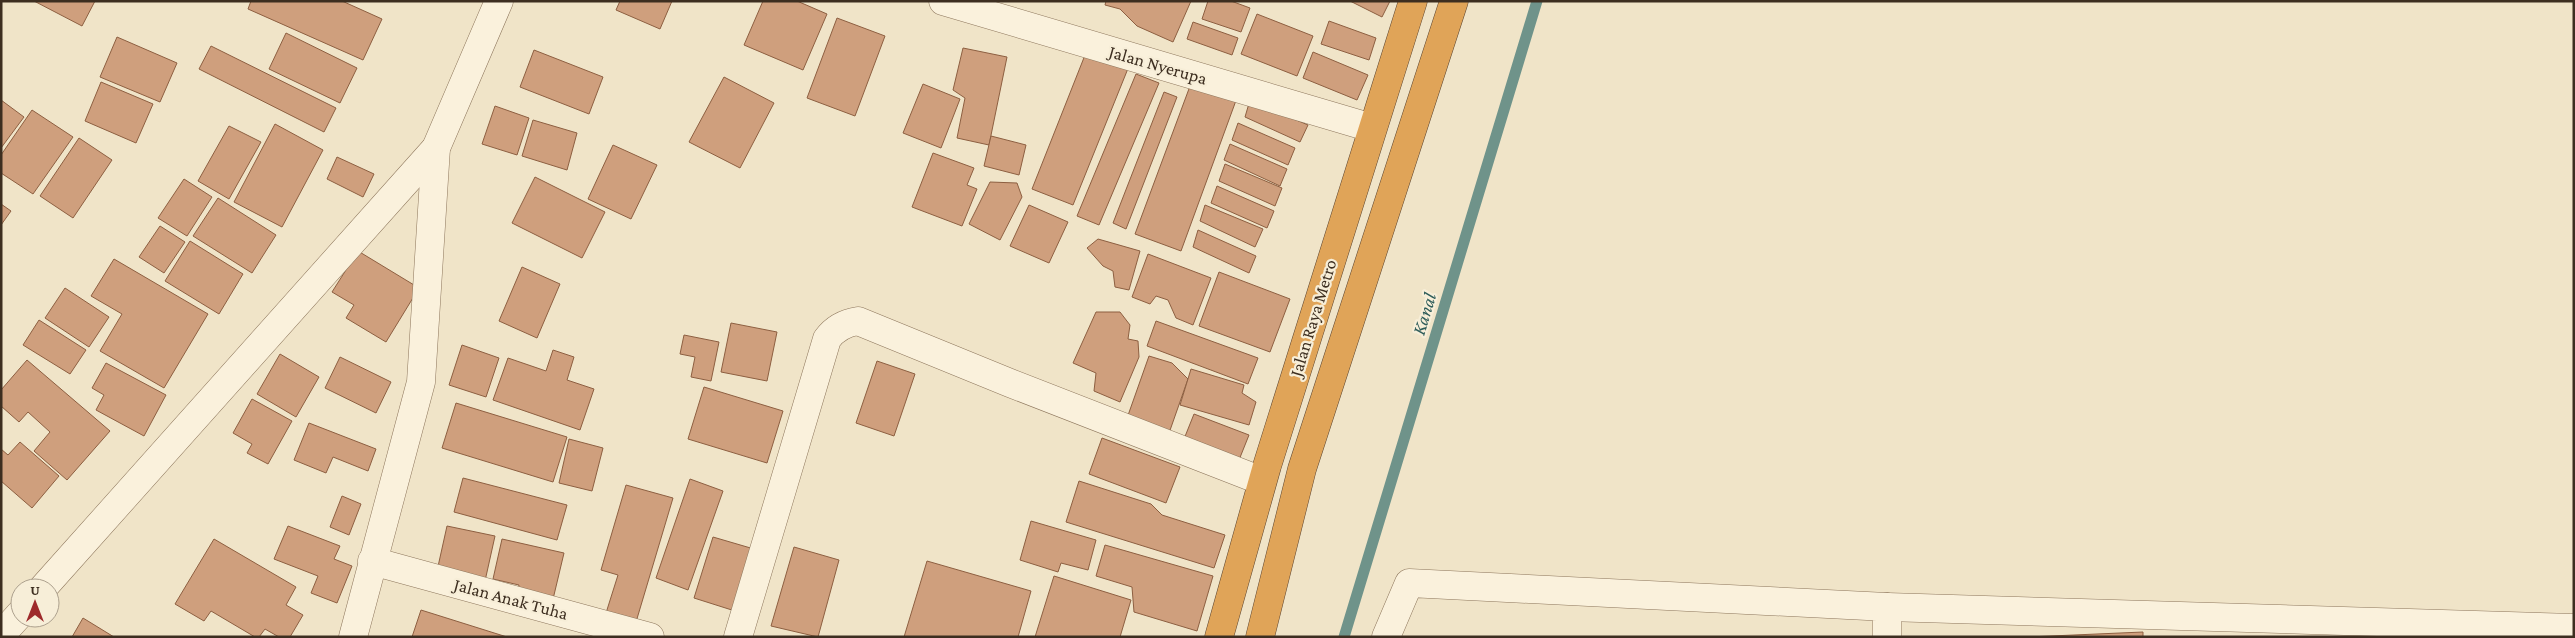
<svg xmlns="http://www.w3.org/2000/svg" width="2575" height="638" viewBox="0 0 2575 638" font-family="'Crimson Pro',serif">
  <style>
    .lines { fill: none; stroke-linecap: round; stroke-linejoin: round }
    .stream { stroke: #6f938a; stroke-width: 11 }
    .building { fill: #cf9f7d; stroke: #8d5f41 }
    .minor-casing { stroke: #8d765c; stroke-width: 29 }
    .highway-casing { stroke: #5b4430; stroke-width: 29 }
    .minor { stroke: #faf1dc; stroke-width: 28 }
    .highway { stroke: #e0a458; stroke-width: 28 }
    .labels { text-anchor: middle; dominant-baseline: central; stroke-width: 4.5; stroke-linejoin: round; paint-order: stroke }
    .street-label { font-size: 18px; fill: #3d2e20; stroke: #f7eed8 }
    .water-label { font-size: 19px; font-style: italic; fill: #2f5d5a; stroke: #f7eed8 }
  </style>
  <rect width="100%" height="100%" fill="#f0e4c8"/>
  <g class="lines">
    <polyline class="stream" points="1344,637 1537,1"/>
  </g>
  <g class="building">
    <polygon points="34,1 95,1 82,26"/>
    <polygon points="251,1 342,1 382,19 363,60 248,9"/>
    <polygon points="620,1 672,1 660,29 616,10"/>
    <polygon points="763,1 797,1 827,14 803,70 744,45"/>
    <polygon points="1106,1 1191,1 1173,42 1137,26 1120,9 1105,5"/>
    <polygon points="1208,1 1231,1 1250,8 1241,32 1202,19"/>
    <polygon points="1350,1 1390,1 1382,17"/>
    <polygon points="1257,14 1313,36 1297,76 1241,54"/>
    <polygon points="837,18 885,36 855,116 807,98"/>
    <polygon points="1329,21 1376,38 1369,60 1321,44"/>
    <polygon points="1193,22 1238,38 1232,55 1187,39"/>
    <polygon points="286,33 357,68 340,103 269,69"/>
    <polygon points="117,37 177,63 160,102 100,77"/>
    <polygon points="211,46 336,108 324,132 199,69"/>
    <polygon points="963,48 1007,57 989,145 957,138 965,98 953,90"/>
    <polygon points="534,50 603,77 589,114 520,87"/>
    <polygon points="1087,50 1129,66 1073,205 1032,189"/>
    <polygon points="1313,52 1368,75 1357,100 1303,78"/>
    <polygon points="1136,74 1159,83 1099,225 1077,216"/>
    <polygon points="724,77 774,103 740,168 689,142"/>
    <polygon points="1193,78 1238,95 1181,251 1135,234"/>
    <polygon points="101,82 153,104 136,143 85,121"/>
    <polygon points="923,84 960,99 941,148 903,133"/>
    <polygon points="1164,92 1177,97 1126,229 1113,223"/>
    <polygon points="1,100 24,117 1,148"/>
    <polygon points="1250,100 1308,125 1300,142 1245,117"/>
    <polygon points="495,106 529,118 517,155 482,144"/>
    <polygon points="32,110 73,137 33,194 1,173 1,155"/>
    <polygon points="533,120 577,133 567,170 522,156"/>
    <polygon points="1238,123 1295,148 1288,165 1232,140"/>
    <polygon points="275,124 323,150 282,227 234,202"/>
    <polygon points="229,126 261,142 229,199 198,181"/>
    <polygon points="991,136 1026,145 1019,175 984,166"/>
    <polygon points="79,138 112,160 73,218 40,196"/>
    <polygon points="1230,144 1287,169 1280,186 1224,160"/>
    <polygon points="613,145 657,165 631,219 588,199"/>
    <polygon points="933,153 974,168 967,185 977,189 962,226 912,207"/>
    <polygon points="337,157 374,174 363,197 327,179"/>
    <polygon points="1225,164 1282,188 1275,206 1219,181"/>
    <polygon points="535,177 605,212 582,258 512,223"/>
    <polygon points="184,179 212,197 187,236 158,218"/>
    <polygon points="990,182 1017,183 1022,197 1000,240 969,224"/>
    <polygon points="1217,186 1274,211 1267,228 1211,203"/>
    <polygon points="218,198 276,235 252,273 193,236"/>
    <polygon points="1,204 11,211 1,225"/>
    <polygon points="1029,205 1068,222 1049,263 1010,246"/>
    <polygon points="1205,205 1263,229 1255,247 1200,221"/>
    <polygon points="160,226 185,242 164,273 139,257"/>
    <polygon points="1198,230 1256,256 1249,273 1193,247"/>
    <polygon points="1098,239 1140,251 1129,290 1115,287 1113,271 1103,266 1087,248"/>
    <polygon points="190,241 243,274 219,314 165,281"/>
    <polygon points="358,251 419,288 386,342 346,318 354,305 332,292"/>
    <polygon points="1148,254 1211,278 1193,325 1176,318 1168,300 1156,296 1150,304 1132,297"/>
    <polygon points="114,259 208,314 164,388 100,351 122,314 91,296"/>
    <polygon points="522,267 560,284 537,338 499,321"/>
    <polygon points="1219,272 1290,299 1270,352 1199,326"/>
    <polygon points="65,288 109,317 89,347 45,318"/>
    <polygon points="1096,312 1120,312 1130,325 1128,339 1138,341 1139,357 1120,402 1094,391 1096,373 1073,363"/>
    <polygon points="39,320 86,350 70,374 23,345"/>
    <polygon points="1156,321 1258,358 1248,384 1147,346"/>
    <polygon points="731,323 777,332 767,381 721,372"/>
    <polygon points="684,335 719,342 711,381 691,377 695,357 680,354"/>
    <polygon points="462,345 499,358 486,397 449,385"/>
    <polygon points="553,350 574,357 567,380 594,389 580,430 493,400 508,358 546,371"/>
    <polygon points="280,354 319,377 296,417 257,394"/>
    <polygon points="1149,356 1172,363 1188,379 1168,436 1126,421"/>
    <polygon points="340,357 391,382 376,413 325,388"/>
    <polygon points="27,360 110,431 67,480 34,451 50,432 28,412 19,422 1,406 1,390"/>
    <polygon points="877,361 915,374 894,436 856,423"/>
    <polygon points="106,363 166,395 144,436 96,410 104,395 92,388"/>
    <polygon points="1191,369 1244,385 1242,393 1256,402 1249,425 1180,405"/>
    <polygon points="704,387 783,411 767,463 688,439"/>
    <polygon points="252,399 292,421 268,464 247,453 252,444 233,433"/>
    <polygon points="456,403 567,437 553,482 442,448"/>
    <polygon points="1194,414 1249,435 1237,465 1182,444"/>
    <polygon points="309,423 376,449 368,471 333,457 326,473 294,460"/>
    <polygon points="1102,438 1180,467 1166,503 1089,474"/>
    <polygon points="569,439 603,448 592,491 559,483"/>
    <polygon points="20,442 59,476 32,508 1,481 1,449 8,455"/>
    <polygon points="463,478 567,505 557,540 454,512"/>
    <polygon points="690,479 723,491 688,590 656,578"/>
    <polygon points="1079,481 1151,504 1162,515 1225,535 1214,568 1066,522"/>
    <polygon points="626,485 673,498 636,622 606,613 618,575 601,570"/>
    <polygon points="342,496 361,504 349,535 330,527"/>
    <polygon points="1031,521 1096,540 1088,570 1061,563 1058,572 1020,560"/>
    <polygon points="288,526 340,546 334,559 352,566 337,603 311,593 318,576 274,559"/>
    <polygon points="447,526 495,536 485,581 437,571"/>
    <polygon points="713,537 754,549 735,611 694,598"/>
    <polygon points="214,539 296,587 286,605 303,615 290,637 279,637 265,629 259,637 255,637 211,611 204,621 175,604"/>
    <polygon points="502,539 564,553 549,616 514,608 519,585 493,579"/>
    <polygon points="1105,545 1213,576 1197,631 1134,612 1132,587 1096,576"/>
    <polygon points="794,547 839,560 818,637 771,626"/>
    <polygon points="927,561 1031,591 1018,637 904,637"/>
    <polygon points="1054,576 1131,600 1120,637 1035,637"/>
    <polygon points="421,610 507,637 412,637"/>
    <polygon points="83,618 114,637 72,637"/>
    <polygon points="2143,632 2143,637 2028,637"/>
  </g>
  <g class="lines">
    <g class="minor-casing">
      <g id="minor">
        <polyline points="943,1 1372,128"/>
        <polyline points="372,561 650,637"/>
        <polyline points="43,588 436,148"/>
        <polyline points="1887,607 2574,628"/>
        <polyline points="1,635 20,614"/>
        <polyline points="353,637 421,382 436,148 499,1"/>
        <path d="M738,637L827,339C835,328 845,323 858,321L1010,383L1262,481"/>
        <polyline points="1386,637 1409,583 1887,607 1887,637"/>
      </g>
    </g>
    <g class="highway-casing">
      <g id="highway">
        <polyline points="1219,637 1267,466 1413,1"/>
        <polyline points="1260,637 1302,469 1454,1"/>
      </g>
    </g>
    <use href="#minor" class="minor"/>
    <use href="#highway" class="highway"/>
  </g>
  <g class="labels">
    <g class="street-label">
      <text transform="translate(1158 65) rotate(16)">Jalan Nyerupa</text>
      <text transform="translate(1313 318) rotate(-73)">Jalan Raya Metro</text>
      <text transform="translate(511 599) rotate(15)">Jalan Anak Tuha</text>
    </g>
    <g class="water-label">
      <text transform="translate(1424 314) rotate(-73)">Kanal</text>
    </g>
  </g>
  <rect width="2575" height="638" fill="none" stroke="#3d2e20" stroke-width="5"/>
  <g transform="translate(35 603)"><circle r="24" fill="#f7eed8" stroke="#ada18e"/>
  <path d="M0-4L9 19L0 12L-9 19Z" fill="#9e2a2b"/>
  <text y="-8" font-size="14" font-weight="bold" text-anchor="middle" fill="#3d2e20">U</text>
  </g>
</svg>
